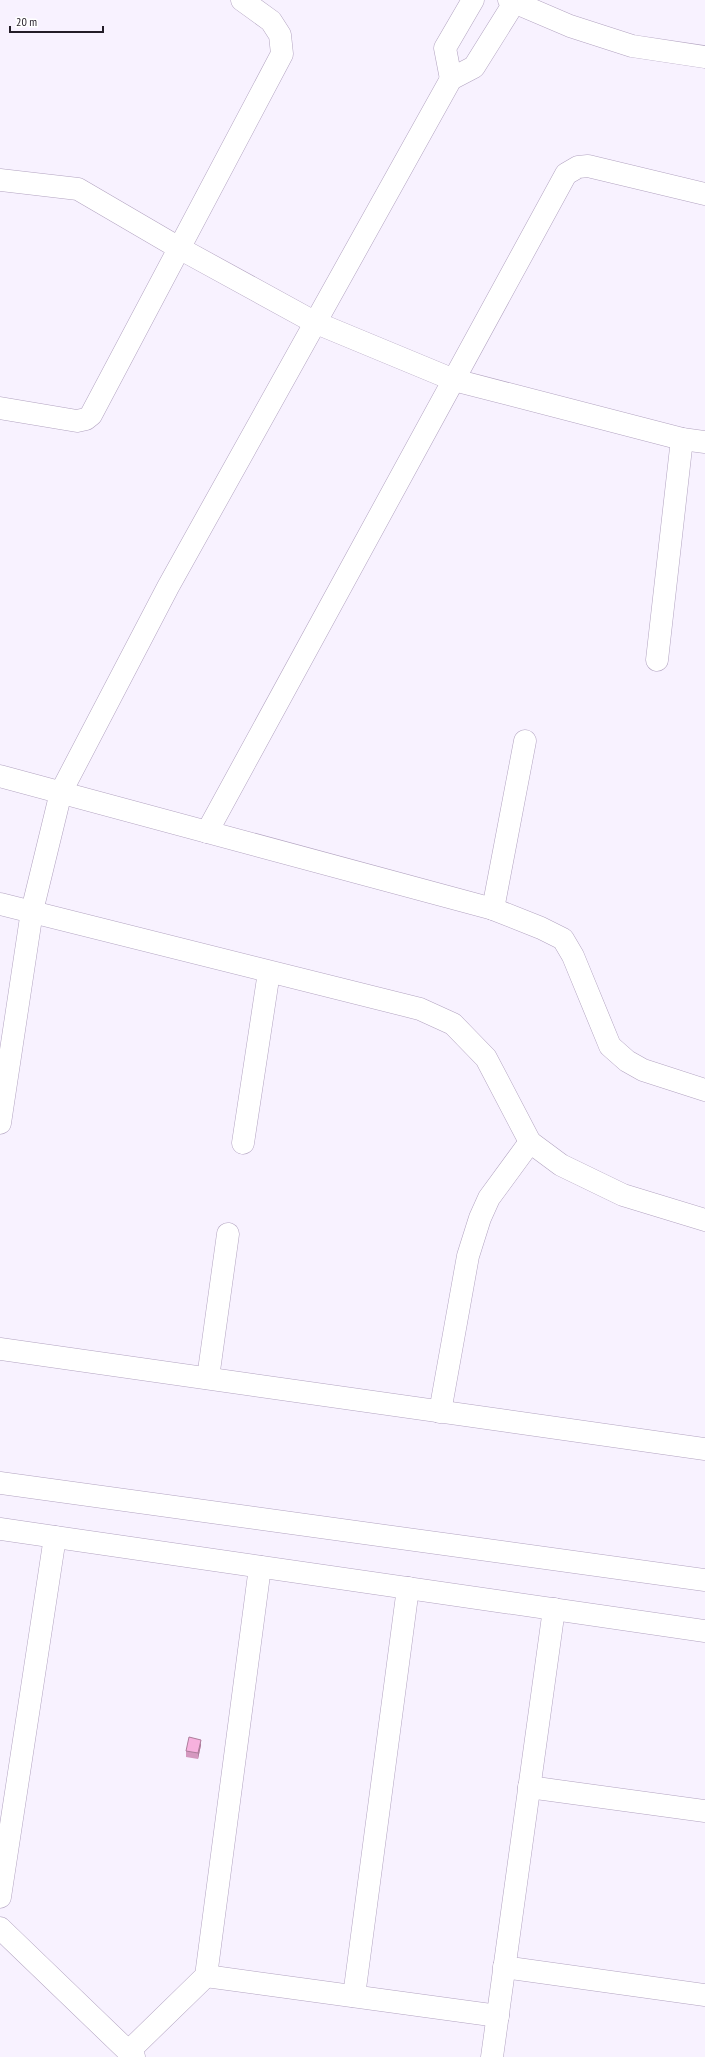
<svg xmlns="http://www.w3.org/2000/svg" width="705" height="2057" viewBox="0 0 705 2057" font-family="'PT Sans Narrow',sans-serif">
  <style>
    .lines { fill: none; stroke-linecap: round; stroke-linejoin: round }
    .minor-casing { stroke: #b2a3c0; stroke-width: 23 }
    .minor { stroke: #fff; stroke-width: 22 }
    .wall { fill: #d498bf }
    .shaded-wall { fill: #ad7c9b }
    .building { fill: #f7b1de; stroke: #ad7c9b }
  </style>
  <rect width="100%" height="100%" fill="#f8f2ff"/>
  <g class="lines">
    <g class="minor-casing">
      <g id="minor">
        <polyline points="509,0 570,26 632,46 705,57"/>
        <polyline points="451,79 445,48 473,0"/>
        <polyline points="0,180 78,189 179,248 314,322 454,380 682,439 705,442"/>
        <polyline points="0,408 77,421 86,419 91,415 282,54 280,35 271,21 242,0"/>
        <polyline points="657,660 682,439"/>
        <polyline points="0,776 493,909 541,928 563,939 573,956 610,1046 627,1061 643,1070 705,1090"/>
        <polyline points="207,832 566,174 578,167 588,166 705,194"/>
        <polyline points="0,904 420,1009 453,1024 486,1058 530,1142 561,1165 623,1195 705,1220"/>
        <polyline points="493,909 525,741"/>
        <polyline points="0,1123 32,911 61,792 168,587 451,79 474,67 514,3"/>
        <polyline points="243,1143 269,972"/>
        <polyline points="0,1349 705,1449"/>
        <polyline points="208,1378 228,1234"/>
        <polyline points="440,1412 468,1256 480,1218 489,1198 530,1142"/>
        <polyline points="0,1483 705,1580"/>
        <polyline points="0,1529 705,1631"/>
        <polyline points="529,1787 705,1811"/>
        <polyline points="0,1897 55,1537"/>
        <polyline points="0,1928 134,2057"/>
        <polyline points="504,1967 705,1995"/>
        <polyline points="206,1976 498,2016"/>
        <polyline points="354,1996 408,1588"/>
        <polyline points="128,2052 206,1976 260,1567"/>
        <polyline points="492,2057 554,1609"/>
      </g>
    </g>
    <use href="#minor" class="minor"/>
  </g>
  <polygon class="wall" points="201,1745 198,1759 186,1757 186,1751"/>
  <polygon class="shaded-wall" points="201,1740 201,1745 198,1759 198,1753"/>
  <polygon class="building" points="189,1737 201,1740 198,1753 186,1751"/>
  <path d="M10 26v6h93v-6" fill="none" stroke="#231d28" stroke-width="2"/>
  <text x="16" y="26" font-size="12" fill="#231d28" stroke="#ffffff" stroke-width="3" paint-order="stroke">20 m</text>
</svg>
